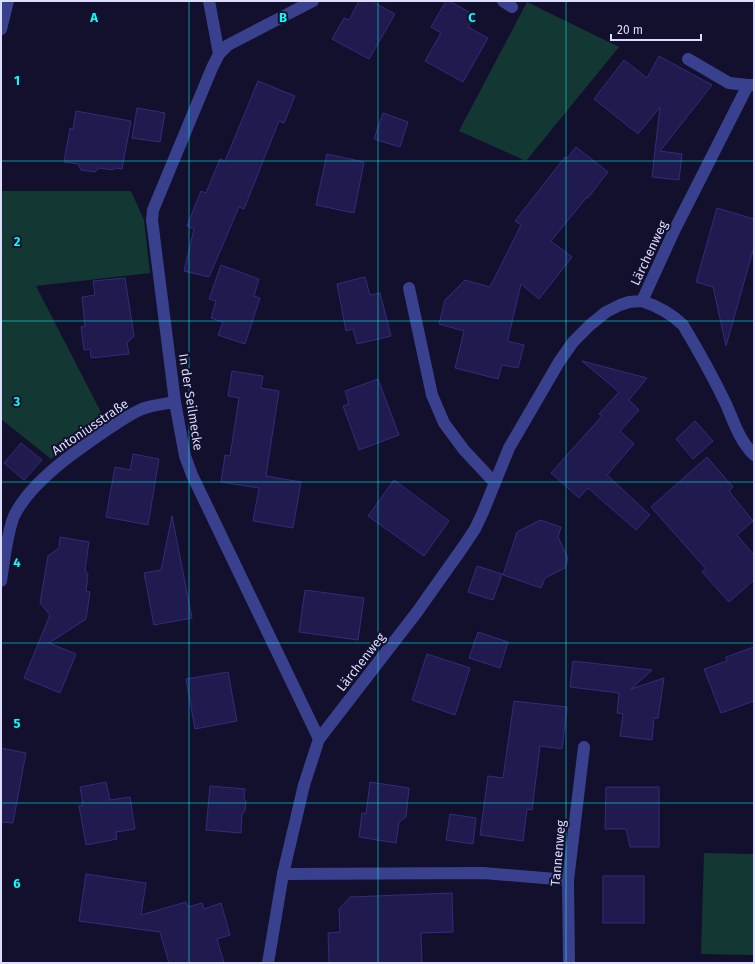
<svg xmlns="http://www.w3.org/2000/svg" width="755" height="964" viewBox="0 0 755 964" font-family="'Fira Sans',sans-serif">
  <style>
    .green { fill: #133732 }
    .building { fill: #1f1b4f; stroke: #322c7c }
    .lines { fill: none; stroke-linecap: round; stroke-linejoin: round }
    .minor { stroke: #39418e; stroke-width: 12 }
    .grid { fill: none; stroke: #08fff9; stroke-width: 1; stroke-opacity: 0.55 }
    .labels { text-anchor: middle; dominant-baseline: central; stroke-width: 4; stroke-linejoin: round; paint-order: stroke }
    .street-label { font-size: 13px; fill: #dcddff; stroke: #12102d }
    .grid-label { font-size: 13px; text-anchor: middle; font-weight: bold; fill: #08fff9; stroke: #12102d; stroke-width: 4; stroke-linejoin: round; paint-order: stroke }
  </style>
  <rect width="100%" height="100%" fill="#12102d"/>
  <g class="green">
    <polygon points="527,2 619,47 526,161 459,131"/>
    <polygon points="1,191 131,191 144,220 150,273 36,286 105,420 51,459 1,419"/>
    <polygon points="704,853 754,854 754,955 701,954"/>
  </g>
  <g class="building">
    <polygon points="359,1 371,1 395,14 369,59 332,39 344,18 349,20"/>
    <polygon points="446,1 449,1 475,15 468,27 488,38 463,82 425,61 441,33 431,27"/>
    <polygon points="659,56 712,85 660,151 682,154 679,180 652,177 660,107 638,134 594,99 624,60 647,78"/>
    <polygon points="258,81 295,96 284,123 279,121 244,209 239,207 209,277 184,271 194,229 187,226 201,191 206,193 220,159 225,161"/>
    <polygon points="137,108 165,113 160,142 132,138"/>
    <polygon points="76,111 131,121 122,169 114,168 113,170 99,168 95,172 81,170 78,164 64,162 70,128 73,129"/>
    <polygon points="383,113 408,122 400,147 374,139"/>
    <polygon points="576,147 608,172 588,198 587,197 551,241 572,257 539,299 521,284 508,339 507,341 524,345 518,368 502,365 498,379 455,368 464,331 439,324 445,300 465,280 490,287 521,225 515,221 565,157 567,158"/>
    <polygon points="327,154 364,162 354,213 316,205"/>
    <polygon points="717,208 754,219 754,247 726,346 713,287 696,282"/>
    <polygon points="221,265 259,279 254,296 260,298 245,344 218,335 223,322 211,318 216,301 209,299"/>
    <polygon points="365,277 370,295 380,293 391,336 357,344 353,329 346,331 337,284"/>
    <polygon points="125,278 134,336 127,343 129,354 91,358 90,349 84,350 81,327 85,326 82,297 95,295 93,281"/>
    <polygon points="582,361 647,378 629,400 639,410 620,431 634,444 607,475 650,515 636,530 588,488 579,498 551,473 602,416 599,414 619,392"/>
    <polygon points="232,371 263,376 261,388 279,391 266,476 301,482 293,528 253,521 259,488 221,482 225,455 230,456 239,398 228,396"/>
    <polygon points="378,379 399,435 359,450 343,406 349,404 345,391"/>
    <polygon points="695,421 713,441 693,459 676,439"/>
    <polygon points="21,443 42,460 24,480 4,463"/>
    <polygon points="133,454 159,459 148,525 106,517 115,467 130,470"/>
    <polygon points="707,457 733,487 729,491 753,521 737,535 754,555 754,580 729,602 702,572 706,569 651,507"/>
    <polygon points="394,480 449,521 424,556 368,516"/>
    <polygon points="172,516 192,618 154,625 144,573 161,570"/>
    <polygon points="540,520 561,527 558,537 568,558 565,568 545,578 541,588 503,575 517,532"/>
    <polygon points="60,537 89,542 85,570 88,575 86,591 90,592 86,619 49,643 76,654 60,693 24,678 50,615 40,603 48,556 59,548"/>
    <polygon points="477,566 502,574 493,600 468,592"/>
    <polygon points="305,590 364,598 358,640 299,632"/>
    <polygon points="478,632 508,642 500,668 469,658"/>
    <polygon points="754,647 754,701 721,713 704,669 727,661 726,657"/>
    <polygon points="427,654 470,668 455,715 412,700"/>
    <polygon points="573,661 652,670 631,689 664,678 658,718 654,718 652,740 620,736 623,714 617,713 619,693 570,687"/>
    <polygon points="228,672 237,721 195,729 186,679"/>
    <polygon points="514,701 567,707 562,749 540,746 532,810 527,809 523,841 480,835 488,776 503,778"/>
    <polygon points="1,748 26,753 13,823 1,822"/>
    <polygon points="106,782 110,800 130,797 135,829 116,832 117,839 86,845 79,806 83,805 80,787"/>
    <polygon points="370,782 409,788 406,817 399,822 396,843 359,837 362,813 366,814"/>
    <polygon points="210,786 245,789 244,798 246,801 245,811 242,814 241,833 206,830"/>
    <polygon points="606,787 659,787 659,847 630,847 626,829 605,829"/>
    <polygon points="450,814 476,818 473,844 446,840"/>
    <polygon points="86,874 146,883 141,915 186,902 188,907 202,903 204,909 221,903 230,935 217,939 224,963 169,963 160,932 79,921"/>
    <rect x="603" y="876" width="41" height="47"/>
    <polygon points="452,893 453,932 421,933 422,963 329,963 328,933 340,932 339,909 350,897"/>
  </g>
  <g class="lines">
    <g class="minor">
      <polyline points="209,1 219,54"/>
      <polyline points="313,1 228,45 219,54 212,68 160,193 153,210 152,220 175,402 185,456 192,475 319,739"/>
      <polyline points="503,1 512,7"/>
      <polyline points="1,29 8,1"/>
      <polyline points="688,59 729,83 748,85"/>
      <polyline points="409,288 432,395 444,423 464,450 494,482"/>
      <path d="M642,301C657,306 671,313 683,325C698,350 713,377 726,404C734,422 739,440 754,455"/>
      <path d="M1,581C4,562 7,533 14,516C31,481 77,450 108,429C119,422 130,414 142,409C153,405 164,404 175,402"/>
      <polyline points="283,874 483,873 568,880"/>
      <polyline points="268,963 283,874 304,785 319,739 417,612 463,547 475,529 483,512 509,448 559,362 573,342 590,325 606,312 620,305 629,302 642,301 674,231 748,85 754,85"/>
      <polyline points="569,963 568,880 584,747"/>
    </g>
  </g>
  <path class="grid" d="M189,1V963M378,1V963M566,1V963M1,161H754M1,321H754M1,482H754M1,643H754M1,803H754"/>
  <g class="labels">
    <g class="street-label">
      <text transform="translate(649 253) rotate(-65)">Lärchenweg</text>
      <text transform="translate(191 402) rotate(81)">In der Seilmecke</text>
      <text transform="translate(90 427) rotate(-34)">Antoniusstraße</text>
      <text transform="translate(361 662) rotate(-52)">Lärchenweg</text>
      <text transform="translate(558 853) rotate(-85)">Tannenweg</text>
    </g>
  </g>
  <g class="grid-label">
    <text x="94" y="22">A</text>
    <text x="283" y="22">B</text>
    <text x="472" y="22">C</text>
    <text x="17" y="85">1</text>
    <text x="17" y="246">2</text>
    <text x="17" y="406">3</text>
    <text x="17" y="567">4</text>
    <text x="17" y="728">5</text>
    <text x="17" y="888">6</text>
  </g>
  <rect width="755" height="964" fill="none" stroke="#dcddff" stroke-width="4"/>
  <path d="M611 34v6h90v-6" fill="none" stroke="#dcddff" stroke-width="2"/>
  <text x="617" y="34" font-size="12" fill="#dcddff" stroke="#12102d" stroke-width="3" paint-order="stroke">20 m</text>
</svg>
